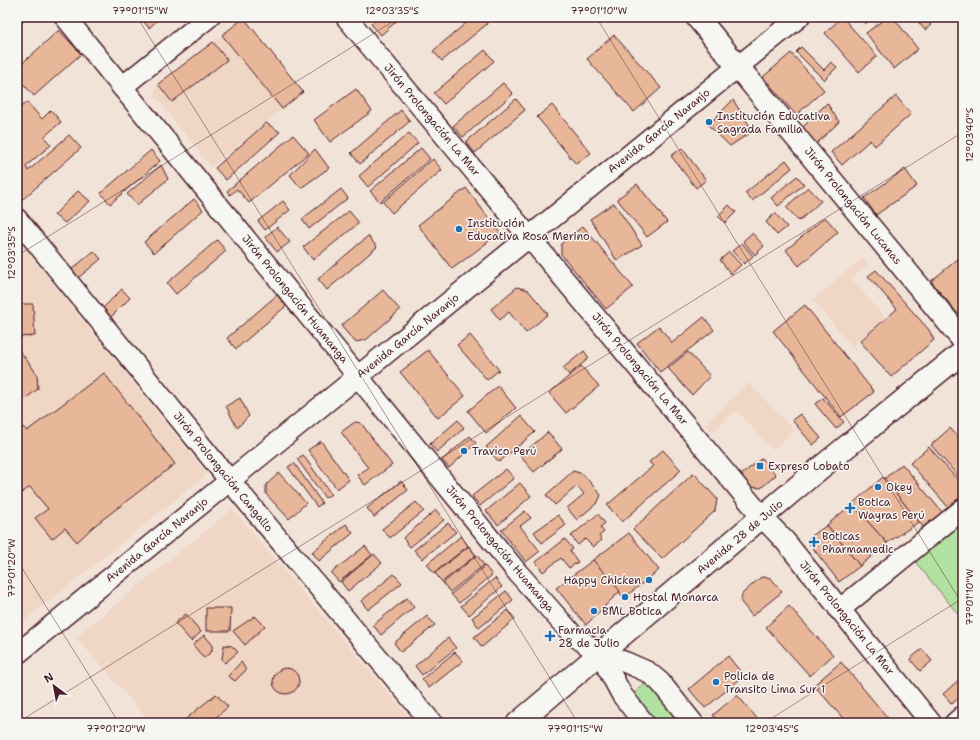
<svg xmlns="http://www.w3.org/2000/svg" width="980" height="740" viewBox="0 0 980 740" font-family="'Shantell Sans',sans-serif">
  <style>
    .built { fill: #efd6c5 }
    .green { fill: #b1e2a2; stroke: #7e8066 }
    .building { fill: #e8b79a; stroke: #4a1f2b }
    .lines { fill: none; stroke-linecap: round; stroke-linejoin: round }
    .street-casing { stroke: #4a1f2b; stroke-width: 23 }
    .secondary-casing { stroke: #4a1f2b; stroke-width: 25 }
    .street { stroke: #f6f6f2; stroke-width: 20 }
    .secondary { stroke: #f6f6f2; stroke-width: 22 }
    .ticks { fill: none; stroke: #4a1f2b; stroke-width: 1; stroke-opacity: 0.45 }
    .poi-dot { fill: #1f6fb2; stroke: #f6f6f2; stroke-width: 1.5 }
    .labels { text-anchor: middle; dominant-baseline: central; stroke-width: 3; stroke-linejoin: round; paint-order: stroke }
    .poi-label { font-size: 11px; fill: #4a1f2b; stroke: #f6f6f2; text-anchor: start }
    .street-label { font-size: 11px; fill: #4a1f2b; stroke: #f6f6f2 }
    .neatline { fill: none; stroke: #4a1f2b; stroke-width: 1.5 }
    .ticks-label { font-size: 10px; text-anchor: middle; fill: #4a1f2b }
  </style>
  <rect width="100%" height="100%" fill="#f2e3d8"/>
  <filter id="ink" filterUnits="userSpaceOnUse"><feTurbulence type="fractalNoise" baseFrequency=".025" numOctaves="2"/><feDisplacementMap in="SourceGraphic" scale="8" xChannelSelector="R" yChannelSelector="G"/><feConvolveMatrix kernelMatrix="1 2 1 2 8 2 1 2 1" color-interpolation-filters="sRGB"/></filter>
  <g filter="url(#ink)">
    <g class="built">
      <polygon points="244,18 303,92 211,167 155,96 156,86"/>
      <polygon points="17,239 207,474 17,627"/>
      <polygon points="862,258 868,264 851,279 885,318 852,346 813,300"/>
      <polygon points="749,383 794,430 773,450 736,410 712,432 705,424"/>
      <polygon points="232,509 414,723 151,723 76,637"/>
    </g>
    <g class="green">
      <polygon points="963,509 963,620 908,553"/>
      <polygon points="649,681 683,723 658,723 634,693"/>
    </g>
    <g class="building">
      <polygon points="17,17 28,17 17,27"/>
      <polygon points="140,17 161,17 149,28"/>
      <polygon points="379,17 401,17 381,35 371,24"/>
      <polygon points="473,17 485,17 487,24 442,61 433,51"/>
      <polygon points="842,17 877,56 859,72 825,33"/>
      <polygon points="859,17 873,17 865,24"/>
      <polygon points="887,17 893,17 918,49 894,69 866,33"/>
      <polygon points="914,17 923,17 931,25 925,30"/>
      <polygon points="244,18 303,92 282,109 222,35"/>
      <polygon points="59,30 81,54 34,96 17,77 17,68"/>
      <polygon points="614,35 661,88 634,112 587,59"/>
      <polygon points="213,42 227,60 172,102 158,84"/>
      <polygon points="801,47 824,70 831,62 837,67 824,80 796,52"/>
      <polygon points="485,50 494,61 444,104 434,93"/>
      <polygon points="791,53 824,90 796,115 763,77"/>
      <polygon points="503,83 513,94 463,137 453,126"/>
      <polygon points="356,89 372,111 330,142 314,120"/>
      <polygon points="896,96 911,114 875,146 870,140 842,165 831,152"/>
      <polygon points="516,99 525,110 475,153 466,142"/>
      <polygon points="733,100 753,131 730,146 708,125"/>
      <polygon points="27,102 42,119 51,110 61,122 44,137 51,145 26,166 28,171 69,135 81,148 23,199 17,193 17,110"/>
      <polygon points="827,103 839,122 816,144 801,129"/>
      <polygon points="552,105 591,153 576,164 537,117"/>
      <polygon points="401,110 410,121 360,164 351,153"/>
      <polygon points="266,123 280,132 226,180 215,168"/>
      <polygon points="409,133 418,143 368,187 359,176"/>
      <polygon points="293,135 309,153 249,203 237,189 230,195 227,191"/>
      <polygon points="421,148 430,159 380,202 370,191"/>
      <polygon points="682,148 706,180 696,188 671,156"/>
      <polygon points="315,149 329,168 301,188 290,175"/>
      <polygon points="151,150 160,161 110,204 101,193"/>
      <polygon points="433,159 442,170 392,213 383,202"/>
      <polygon points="786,160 792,168 752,201 745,193"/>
      <polygon points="161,165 168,179 137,205 127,194"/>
      <polygon points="905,169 917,186 876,215 864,198"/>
      <polygon points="797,176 804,184 778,206 771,198"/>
      <polygon points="637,184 667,222 647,237 617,199"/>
      <polygon points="808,187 821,201 799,221 786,207"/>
      <polygon points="466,188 500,233 452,269 418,225"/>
      <polygon points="341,189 348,198 309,229 302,219"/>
      <polygon points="78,191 90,201 65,223 54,215"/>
      <polygon points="194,199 203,210 154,253 144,242"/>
      <polygon points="283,201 290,210 265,230 258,221"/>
      <polygon points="614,203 642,245 617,261 590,219"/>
      <polygon points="729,205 736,212 725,223 718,216"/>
      <polygon points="349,211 359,223 313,260 303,247"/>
      <polygon points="775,213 787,227 777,235 766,222"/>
      <polygon points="825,217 838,232 799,266 786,250"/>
      <polygon points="583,226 633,287 606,309 561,254 561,244"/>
      <polygon points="277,227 290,242 277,252 265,237"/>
      <polygon points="752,233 764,246 755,255 743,241"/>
      <polygon points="368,236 377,247 327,290 318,279"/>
      <polygon points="217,240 226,251 176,294 167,283"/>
      <polygon points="742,243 753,256 744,264 732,251"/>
      <polygon points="94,251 101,259 78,278 72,269"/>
      <polygon points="729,252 741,265 731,274 720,260"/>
      <polygon points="958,259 963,266 963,314 957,313 931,281"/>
      <polygon points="876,270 929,330 934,340 891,377 860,341 897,309 868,276"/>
      <polygon points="517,287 528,290 548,314 526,333 509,312 500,320 491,309"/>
      <polygon points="122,289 130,298 111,317 103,308"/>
      <polygon points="383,290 400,310 366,340 355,342 341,326"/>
      <polygon points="277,295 286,306 236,349 227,338"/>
      <polygon points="17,304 33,304 35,336 17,337"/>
      <polygon points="805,305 874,392 841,417 773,331"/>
      <polygon points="704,317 714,330 660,372 637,343 659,326 672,343"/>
      <polygon points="470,335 499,370 487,380 457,345"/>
      <polygon points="19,350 37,374 38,389 17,405 17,352"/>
      <polygon points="428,350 465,396 438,418 400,372"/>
      <polygon points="584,351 589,358 569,375 563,368"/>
      <polygon points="688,352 710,376 692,395 668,368"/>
      <polygon points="581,366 599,386 566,413 549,393"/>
      <polygon points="104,373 175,464 94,526 77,542 65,528 52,539 35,518 48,509 30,487 17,496 17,431 23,427 27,431"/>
      <polygon points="498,386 516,408 486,433 468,411"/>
      <polygon points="240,398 249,416 237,428 226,406"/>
      <polygon points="823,398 844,422 836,429 815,404"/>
      <polygon points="800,414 821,438 813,445 792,420"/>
      <polygon points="521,416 535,432 499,462 486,447"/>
      <polygon points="458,420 464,428 437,452 430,444"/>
      <polygon points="355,422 361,423 392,465 365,485 357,475 368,468 341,432"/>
      <polygon points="950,428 963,443 963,482 931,445"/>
      <polygon points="548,432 562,449 534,472 520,456"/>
      <polygon points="470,436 476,443 449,468 442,460"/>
      <polygon points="321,441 349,480 337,489 308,450"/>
      <polygon points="929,447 963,486 963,495 948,507 910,463"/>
      <polygon points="663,450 681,470 622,522 607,505 653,466 649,462"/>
      <polygon points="303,455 331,494 325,498 297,459"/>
      <polygon points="762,458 776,475 761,488 751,487 741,475"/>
      <polygon points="294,463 322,503 317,507 288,467"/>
      <polygon points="902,464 942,512 923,527 884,479"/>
      <polygon points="506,469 514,478 480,506 472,496"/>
      <polygon points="573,471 583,474 601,495 598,502 577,520 567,508 584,494 577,486 555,505 546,495"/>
      <polygon points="279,473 306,503 289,519 266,494 266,485"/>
      <polygon points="694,473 717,499 715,511 662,559 633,529"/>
      <polygon points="883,477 919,522 887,543 852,504"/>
      <polygon points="401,481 408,490 374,517 367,508"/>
      <polygon points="520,483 531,496 498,525 486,511"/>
      <polygon points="416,502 424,511 390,538 382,529"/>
      <polygon points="852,504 887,543 860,566 827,525"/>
      <polygon points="436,510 444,520 410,547 403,538"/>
      <polygon points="525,511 531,518 520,526 540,551 526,562 501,530"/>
      <polygon points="598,514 605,523 600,527 604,532 599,536 602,540 593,547 585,539 578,545 571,536"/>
      <polygon points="558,515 566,525 542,543 534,532"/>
      <polygon points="448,523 456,532 422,559 414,550"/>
      <polygon points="346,524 353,533 319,561 312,552"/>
      <polygon points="827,525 860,566 839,582 809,543 809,538"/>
      <polygon points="629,533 659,570 624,598 593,560"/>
      <polygon points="461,536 468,546 434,573 427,564"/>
      <polygon points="565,539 573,549 570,551 578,562 569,568 561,558 543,572 536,562"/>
      <polygon points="365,546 372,555 339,582 331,573"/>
      <polygon points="469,546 476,555 442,582 435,573"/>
      <polygon points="374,554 382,563 348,591 341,582"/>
      <polygon points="477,555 484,565 450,592 443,583"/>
      <polygon points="593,560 620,591 586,625 556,588"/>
      <polygon points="485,566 492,575 459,603 451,594"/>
      <polygon points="394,574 402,583 368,610 361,601"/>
      <polygon points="761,577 771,578 782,592 752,616 741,602 742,594"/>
      <polygon points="495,578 502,587 469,615 461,606"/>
      <polygon points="506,591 513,600 479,628 472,618"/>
      <polygon points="407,598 414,607 381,635 373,625"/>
      <polygon points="789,606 833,655 810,676 766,627"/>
      <polygon points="206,608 231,608 230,631 206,631"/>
      <polygon points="508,610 515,619 482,647 474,637"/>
      <polygon points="186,614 201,632 191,641 175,623"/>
      <polygon points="255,616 265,626 245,645 233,631"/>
      <polygon points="427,616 435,625 401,652 394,643"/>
      <polygon points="204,635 212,644 212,651 204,658 193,645"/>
      <polygon points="448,638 456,648 422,675 415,666"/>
      <polygon points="224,645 232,646 238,652 225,663 222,659"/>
      <polygon points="922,649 932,661 920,671 910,659"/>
      <polygon points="455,652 463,661 429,688 422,679"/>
      <polygon points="728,656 744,676 705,708 689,689"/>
      <polygon points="241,662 246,670 235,681 228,676"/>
      <polygon points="841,662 892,723 847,723 814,685"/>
      <circle cx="286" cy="681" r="13"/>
      <polygon points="963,676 963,694 952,704 943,694"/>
      <polygon points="216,694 228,707 209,723 181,723"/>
      <polygon points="737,695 761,723 719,723 713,715"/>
    </g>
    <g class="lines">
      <g class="street-casing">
        <g id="street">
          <polyline points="65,17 518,573 572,634 600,654 625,662 648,672 660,682 693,723"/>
          <polyline points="346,17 763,518 785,541 931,723"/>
          <polyline points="122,87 209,17"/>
          <polyline points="17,219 230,481 432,723"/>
          <polyline points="839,610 963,509"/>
          <polyline points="17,654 799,17"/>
          <polyline points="600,654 622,695 644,723"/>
          <polyline points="955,723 963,716"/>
        </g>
      </g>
      <g class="secondary-casing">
        <g id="secondary">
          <polyline points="697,17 963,340"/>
          <polyline points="518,723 808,478 963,352"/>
        </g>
      </g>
      <use href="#street" class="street"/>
      <use href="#secondary" class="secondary"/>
    </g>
  </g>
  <path class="ticks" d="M137,17L578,723M596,17L963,605M17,256L400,17M17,560L119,723M17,723L963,132M764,723L963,598"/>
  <g class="poi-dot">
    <circle cx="709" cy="122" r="4"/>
    <circle cx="459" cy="229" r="4"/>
    <circle cx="464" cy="451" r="4"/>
    <rect x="756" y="462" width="8" height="8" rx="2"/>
    <circle cx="878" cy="487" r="4"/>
    <path d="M848 502h4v4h4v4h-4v4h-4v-4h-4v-4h4z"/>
    <path d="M812 536h4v4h4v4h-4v4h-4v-4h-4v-4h4z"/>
    <circle cx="649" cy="580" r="4"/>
    <circle cx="625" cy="597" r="4"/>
    <circle cx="594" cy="611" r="4"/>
    <path d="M548 630h4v4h4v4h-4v4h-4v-4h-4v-4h4z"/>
    <circle cx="716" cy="682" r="4"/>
  </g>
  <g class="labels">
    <g class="poi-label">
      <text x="717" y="116">Institución Educativa<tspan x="717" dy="13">Sagrada Familia</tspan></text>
      <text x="467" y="223">Institución<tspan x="467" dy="13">Educativa Rosa Merino</tspan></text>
      <text x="472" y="451">Travico Perú</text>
      <text x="768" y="466">Expreso Lobato</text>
      <text x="886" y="487">Okey</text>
      <text x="858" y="502">Botica<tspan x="858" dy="13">Wayras Perú</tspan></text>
      <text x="822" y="536">Boticas<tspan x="822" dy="13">Pharmamedic</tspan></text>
      <text x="641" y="580" text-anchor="end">Happy Chicken</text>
      <text x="633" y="597">Hostal Monarca</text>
      <text x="602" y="611">BML Botica</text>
      <text x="558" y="630">Farmacia<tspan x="558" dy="13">28 de Julio</tspan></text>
      <text x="724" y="676">Policia de<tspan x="724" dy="13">Transito Lima Sur 1</tspan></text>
    </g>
    <g class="street-label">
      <text transform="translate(432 120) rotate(50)">Jirón Prolongación La Mar</text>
      <text transform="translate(659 131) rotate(-39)">Avenida García Naranjo</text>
      <text transform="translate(853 206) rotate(51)">Jirón Prolongación Lucanas</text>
      <text transform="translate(295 299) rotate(51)">Jirón Prolongación Huamanga</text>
      <text transform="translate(408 336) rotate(-39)">Avenida García Naranjo</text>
      <text transform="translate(640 369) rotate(50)">Jirón Prolongación La Mar</text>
      <text transform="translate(223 472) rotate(51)">Jirón Prolongación Cangallo</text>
      <text transform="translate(740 537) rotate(-40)">Avenida 28 de Julio</text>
      <text transform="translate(157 540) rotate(-39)">Avenida García Naranjo</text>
      <text transform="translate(500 549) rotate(50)">Jirón Prolongación Huamanga</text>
      <text transform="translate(847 618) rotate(51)">Jirón Prolongación La Mar</text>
    </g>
  </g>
  <rect width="980" height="740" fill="none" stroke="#f6f6f2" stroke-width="44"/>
  <g transform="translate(54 686) rotate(328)" stroke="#f6f6f2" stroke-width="3" paint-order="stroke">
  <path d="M0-3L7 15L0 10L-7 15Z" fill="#4a1f2b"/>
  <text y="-6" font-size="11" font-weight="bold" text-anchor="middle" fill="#4a1f2b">N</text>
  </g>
  <rect x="22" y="22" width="936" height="696" class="neatline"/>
  <g class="ticks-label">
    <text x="140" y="14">77°01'15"W</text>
    <text x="392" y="14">12°03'35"S</text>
    <text x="599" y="14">77°01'10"W</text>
    <text transform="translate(969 135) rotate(-90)" y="4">12°03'40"S</text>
    <text transform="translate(11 253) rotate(-90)" y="4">12°03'35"S</text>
    <text transform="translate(11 568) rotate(-90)" y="4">77°01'20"W</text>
    <text transform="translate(969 597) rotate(-90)" y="4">77°01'10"W</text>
    <text x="116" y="732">77°01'20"W</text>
    <text x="575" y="732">77°01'15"W</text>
    <text x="772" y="732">12°03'45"S</text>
  </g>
</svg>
